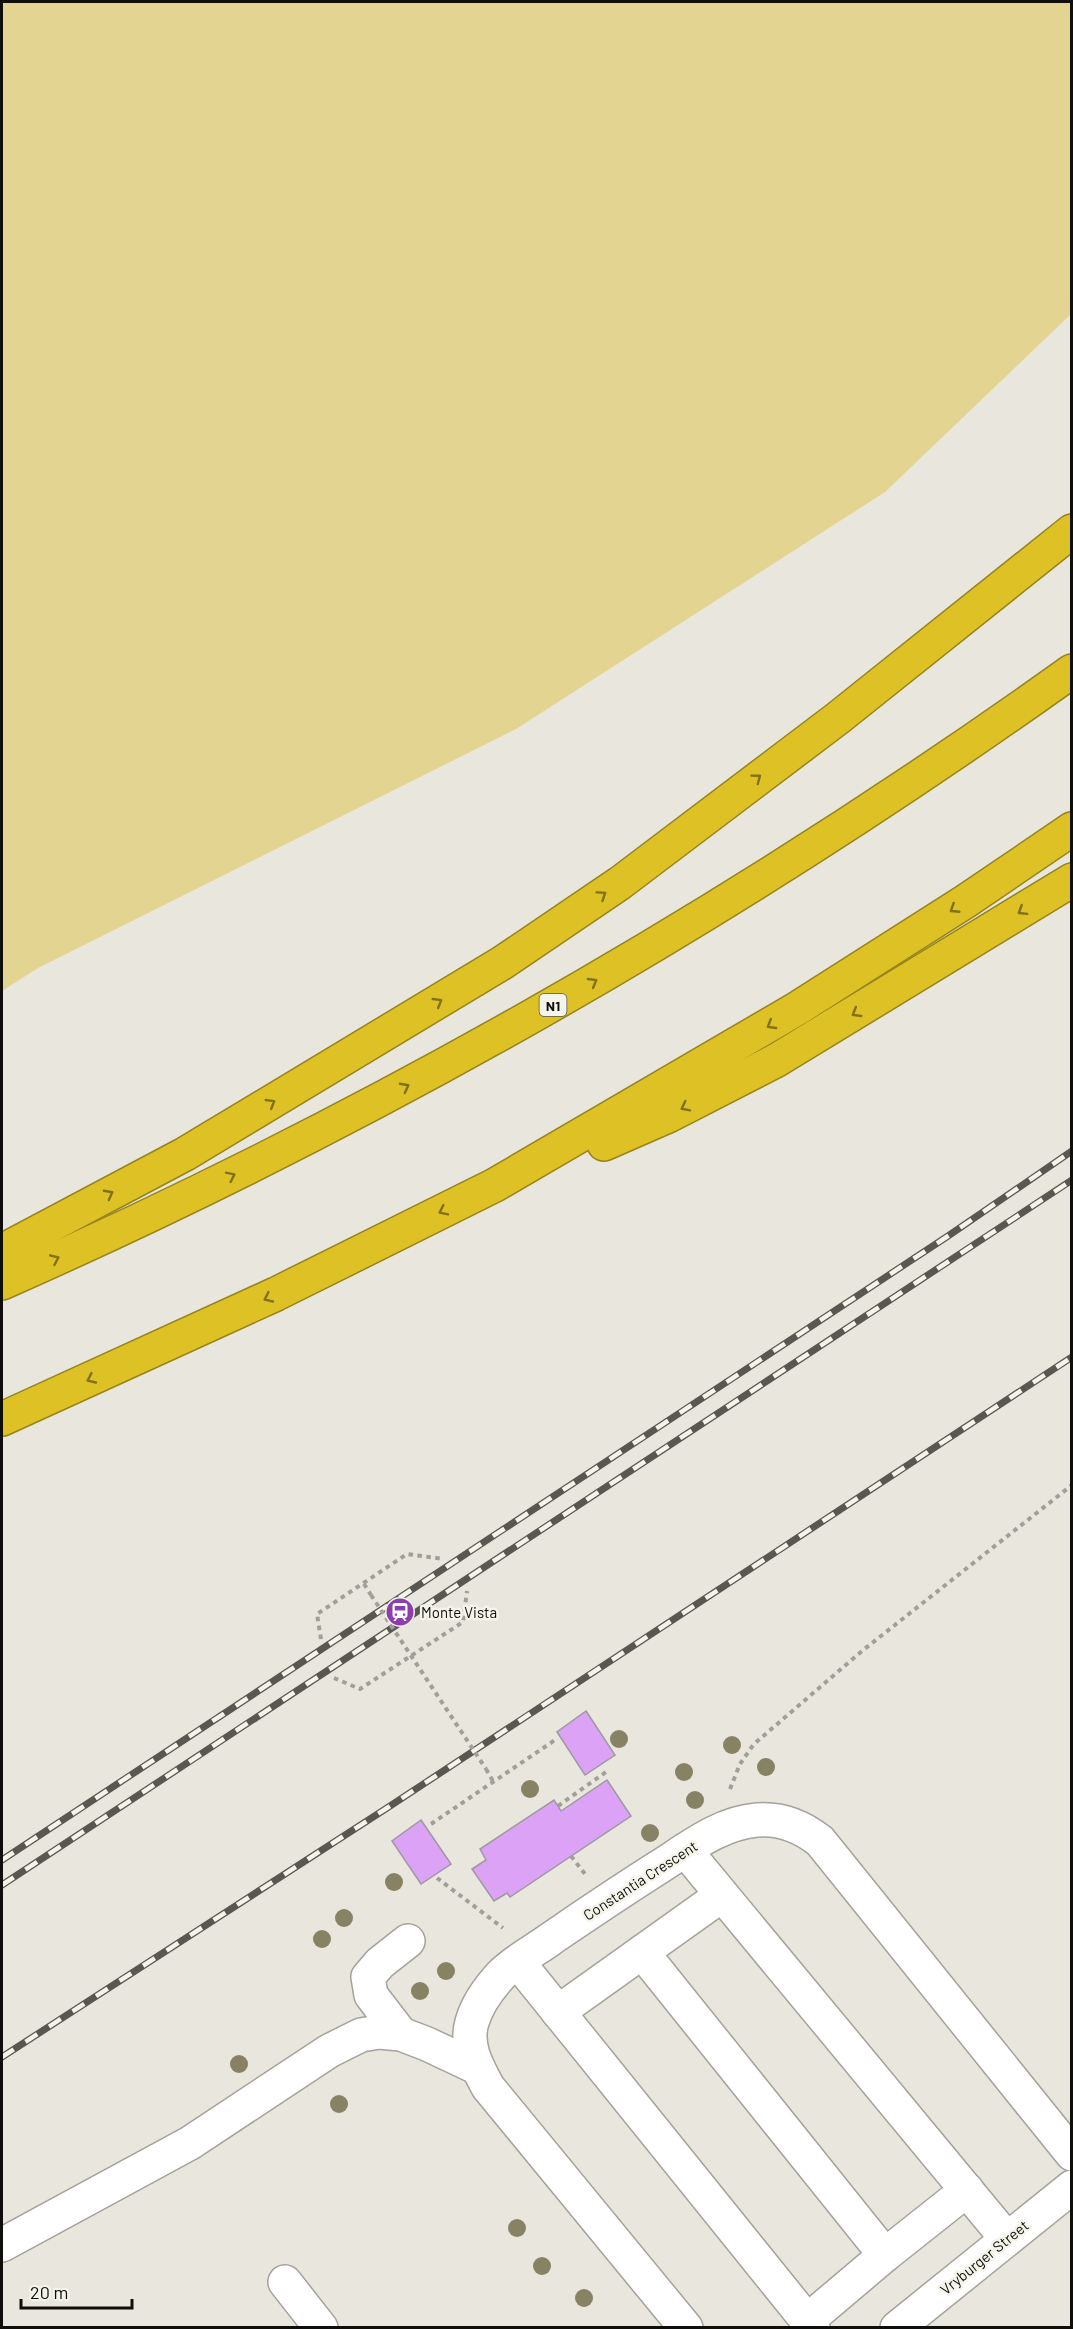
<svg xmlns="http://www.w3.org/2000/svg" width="1073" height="2329" viewBox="0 0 1073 2329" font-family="Barlow,sans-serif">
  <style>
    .green { fill: #e3d591 }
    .building { fill: #dca2f5; stroke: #9e99a1; stroke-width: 1.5 }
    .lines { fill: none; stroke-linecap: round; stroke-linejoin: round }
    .minor-casing { stroke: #a4a29a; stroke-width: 36 }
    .highway-casing { stroke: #96831c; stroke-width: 36 }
    .path { stroke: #a09f98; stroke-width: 4; stroke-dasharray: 4.5 4.5; stroke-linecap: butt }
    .minor { stroke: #fff; stroke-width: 33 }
    .highway { stroke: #dec225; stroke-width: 33 }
    .rail-casing { stroke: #585751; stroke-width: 7 }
    .rail { stroke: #f5f4ea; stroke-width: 4.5; stroke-dasharray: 14; stroke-linecap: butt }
    .path-bridge { stroke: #a09f98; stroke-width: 4; stroke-dasharray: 4.5 4.5; stroke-linecap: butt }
    .tree { fill: #888264 }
    .oneway { stroke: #817119 }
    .labels { text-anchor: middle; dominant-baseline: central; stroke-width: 5; stroke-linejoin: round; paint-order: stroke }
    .shield { fill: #f5f4ea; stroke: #54534e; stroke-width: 1.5 }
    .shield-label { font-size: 14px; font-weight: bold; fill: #0f0e0b }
    .poi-label { font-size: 15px; fill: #0f0e0b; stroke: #f5f4ea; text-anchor: start }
    .street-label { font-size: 15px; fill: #0f0e0b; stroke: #f5f4ea }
  </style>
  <rect width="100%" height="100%" fill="#e8e6dd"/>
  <polygon class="green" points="2,2 1071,2 1071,314 885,492 516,729 38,968 2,991"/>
  <g class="building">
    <polygon points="586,1711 615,1755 585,1775 557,1732"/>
    <polygon points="607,1780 631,1816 510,1897 507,1893 494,1901 472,1869 486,1860 480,1849 554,1800 561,1811"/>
    <polygon points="421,1820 451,1864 421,1884 392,1841"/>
  </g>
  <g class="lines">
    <g class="minor-casing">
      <g id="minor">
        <polyline points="685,1850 1007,2239"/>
        <polyline points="642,1952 885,2255"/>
        <polyline points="518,1962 813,2328"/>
        <polyline points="558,2012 722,1895"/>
        <polyline points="401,2034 371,1995 368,1977 380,1963 408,1941"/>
        <polyline points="2,2245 190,2143 329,2051 361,2035 379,2032 401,2034 427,2044 478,2068"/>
        <polyline points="285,2282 321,2328"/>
        <polyline points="807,2321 885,2255 967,2190"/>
        <path d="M686,2328L488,2087C477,2067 465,2045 472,2022C477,2005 489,1988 501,1975C514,1961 536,1950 552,1938C587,1914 623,1890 659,1867C689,1848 720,1823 757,1820C781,1818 801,1826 820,1841L1072,2154"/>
        <polyline points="897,2328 1072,2187"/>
      </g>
    </g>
    <g class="highway-casing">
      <g id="highway">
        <polyline points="604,1144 668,1116 777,1060 1072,880"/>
        <polyline points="2,1251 185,1154 502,963 620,883 838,718 1072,531"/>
        <path d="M2,1283C379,1116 736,911 1072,671"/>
        <polyline points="2,1419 276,1294 495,1185 798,1008 966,901 1072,829"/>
      </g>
    </g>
    <g class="path">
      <polyline points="364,1584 371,1595"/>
      <polyline points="321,1639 317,1614 407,1554 444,1559"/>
      <polyline points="334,1678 360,1689 463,1622 467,1591"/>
      <polyline points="486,1769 494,1783"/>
      <polyline points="730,1789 740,1764 754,1744 862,1651 1072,1485"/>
      <polyline points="558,1806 606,1772"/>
      <polyline points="431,1824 555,1740"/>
      <polyline points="571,1856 585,1874"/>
      <polyline points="437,1878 503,1928"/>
    </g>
    <use href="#minor" class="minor"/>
    <use href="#highway" class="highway"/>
    <g class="rail-casing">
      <g id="rail">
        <polyline points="2,1860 948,1236 1072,1151"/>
        <polyline points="2,1885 1072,1180"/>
        <polyline points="2,2057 387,1808 1072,1357"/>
      </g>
    </g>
    <use href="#rail" class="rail"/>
    <polyline class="path-bridge" points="371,1595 486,1769"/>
  </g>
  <g class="tree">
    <circle cx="619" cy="1739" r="9"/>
    <circle cx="732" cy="1745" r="9"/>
    <circle cx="766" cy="1767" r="9"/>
    <circle cx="684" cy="1772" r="9"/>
    <circle cx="530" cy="1789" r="9"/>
    <circle cx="695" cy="1800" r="9"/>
    <circle cx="650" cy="1833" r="9"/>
    <circle cx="394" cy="1882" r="9"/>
    <circle cx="344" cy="1918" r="9"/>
    <circle cx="322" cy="1939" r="9"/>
    <circle cx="446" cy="1971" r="9"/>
    <circle cx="420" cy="1991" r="9"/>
    <circle cx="239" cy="2064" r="9"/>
    <circle cx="339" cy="2104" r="9"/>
    <circle cx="517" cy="2228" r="9"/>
    <circle cx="542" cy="2266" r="9"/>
    <circle cx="584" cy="2298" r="9"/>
  </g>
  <defs><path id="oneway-chevron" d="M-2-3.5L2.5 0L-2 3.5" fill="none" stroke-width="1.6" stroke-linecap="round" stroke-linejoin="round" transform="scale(1.5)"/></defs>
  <g class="oneway">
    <use href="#oneway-chevron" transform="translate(757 778) rotate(-37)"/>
    <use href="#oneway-chevron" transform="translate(602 895) rotate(-34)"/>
    <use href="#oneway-chevron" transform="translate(954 909) rotate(147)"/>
    <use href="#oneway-chevron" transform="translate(1022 911) rotate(148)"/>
    <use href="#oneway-chevron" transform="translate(593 982) rotate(-30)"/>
    <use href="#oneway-chevron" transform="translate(438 1002) rotate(-31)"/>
    <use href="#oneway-chevron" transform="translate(856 1013) rotate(149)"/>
    <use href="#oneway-chevron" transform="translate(771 1025) rotate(149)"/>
    <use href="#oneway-chevron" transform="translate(405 1087) rotate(-28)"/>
    <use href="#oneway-chevron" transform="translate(271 1103) rotate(-31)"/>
    <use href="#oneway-chevron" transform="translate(685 1107) rotate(153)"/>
    <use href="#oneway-chevron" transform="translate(231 1176) rotate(-26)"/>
    <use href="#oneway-chevron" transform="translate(109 1194) rotate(-28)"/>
    <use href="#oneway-chevron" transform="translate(443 1211) rotate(154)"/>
    <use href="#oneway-chevron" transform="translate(55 1259) rotate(-24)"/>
    <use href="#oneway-chevron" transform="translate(268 1298) rotate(155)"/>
    <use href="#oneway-chevron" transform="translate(91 1379) rotate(155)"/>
  </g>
  <defs>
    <g id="station-disc" transform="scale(1.5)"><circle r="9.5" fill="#8d3dad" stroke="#f5f4ea"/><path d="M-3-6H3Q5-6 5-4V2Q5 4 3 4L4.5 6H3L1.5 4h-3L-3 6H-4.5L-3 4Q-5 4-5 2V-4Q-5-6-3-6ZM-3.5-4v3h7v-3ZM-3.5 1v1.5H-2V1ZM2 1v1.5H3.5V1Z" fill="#fff"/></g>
  </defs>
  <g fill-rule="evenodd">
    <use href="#station-disc" x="400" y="1612"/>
  </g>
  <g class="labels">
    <rect class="shield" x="539.5" y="994" width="27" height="22" rx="4.5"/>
    <g class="shield-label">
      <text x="553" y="1005">N1</text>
    </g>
    <g class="poi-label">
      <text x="421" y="1612">Monte Vista</text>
    </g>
    <g class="street-label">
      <text transform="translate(640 1880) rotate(-33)">Constantia Crescent</text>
      <text transform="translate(984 2257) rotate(-39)">Vryburger Street</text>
    </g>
  </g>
  <rect width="1073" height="2329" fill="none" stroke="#0f0e0b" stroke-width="6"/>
  <path d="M21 2299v9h111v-9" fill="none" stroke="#0f0e0b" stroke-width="3"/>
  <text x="30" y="2299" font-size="18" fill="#0f0e0b" stroke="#f5f4ea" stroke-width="4.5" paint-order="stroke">20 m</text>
</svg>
